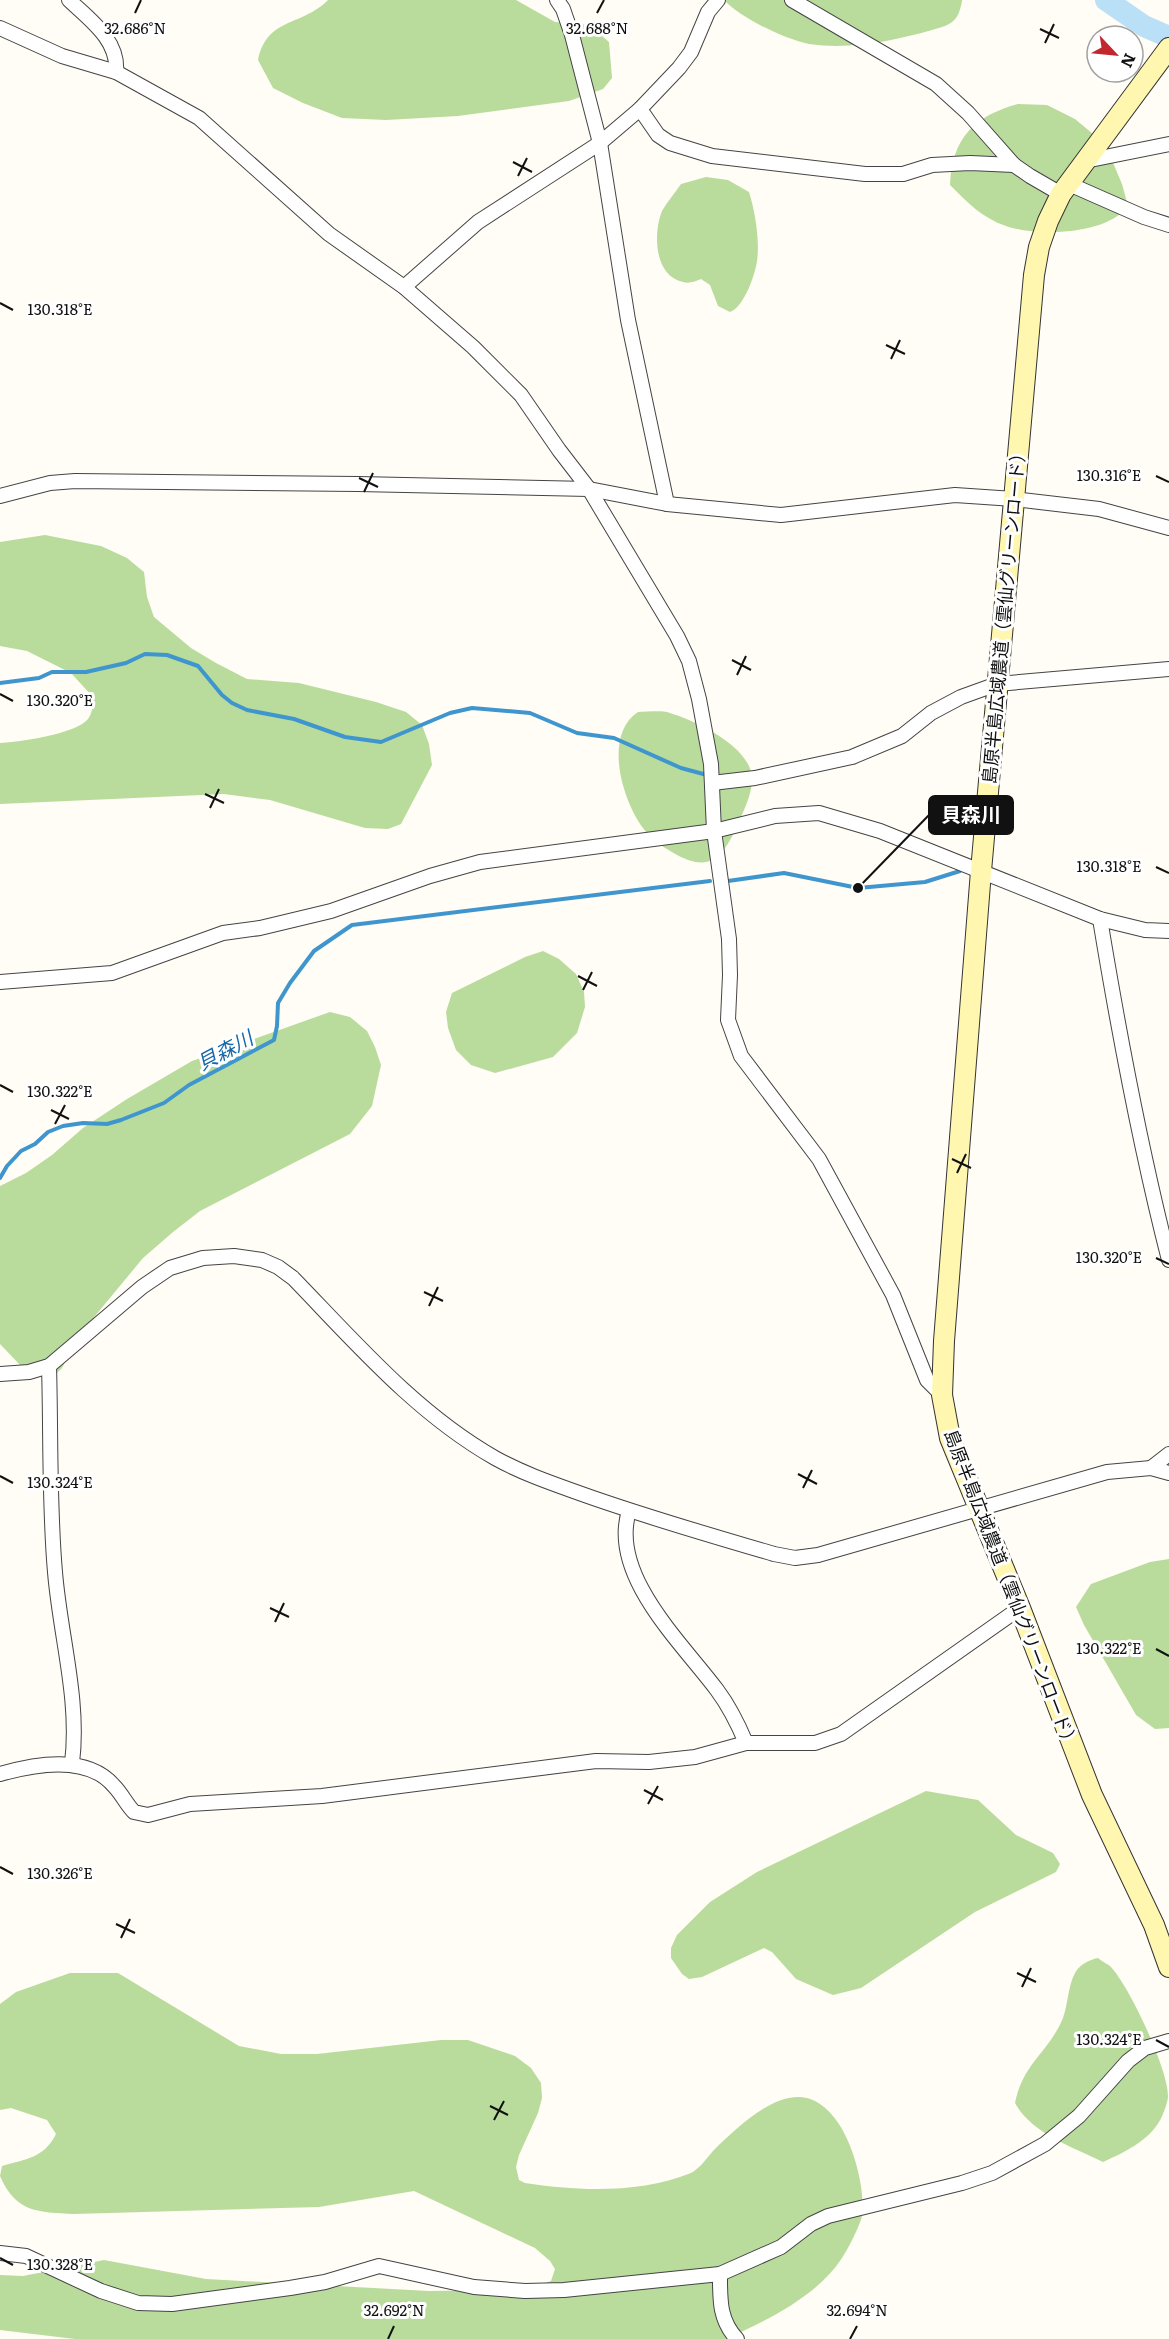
<svg xmlns="http://www.w3.org/2000/svg" width="1169" height="2339" viewBox="0 0 1169 2339" font-family="Literata,'Noto Sans JP',serif">
  <style>
    .forest { fill: #b9dc9c }
    .lines { fill: none; stroke-linecap: round; stroke-linejoin: round }
    .stream { stroke: #3f96cf; stroke-width: 4 }
    .river { stroke: #b9e0f7; stroke-width: 22 }
    .street-casing { stroke: #444; stroke-width: 16 }
    .secondary-casing { stroke: #333; stroke-width: 22 }
    .street { stroke: #fff; stroke-width: 14 }
    .secondary { stroke: #fff6b0; stroke-width: 20 }
    .ticks { fill: none; stroke: #111; stroke-width: 2 }
    .labels { text-anchor: middle; dominant-baseline: central; stroke-width: 6; stroke-linejoin: round; paint-order: stroke }
    .street-label { font-size: 18px; fill: #111; stroke: #fff }
    .water-label { font-size: 20px; font-style: italic; fill: #1768a6; stroke: #fff }
    .ticks-label { font-size: 15px; text-anchor: middle; fill: #111; stroke: #fff; stroke-width: 6; stroke-linejoin: round; paint-order: stroke }
    .leader { fill: none; stroke: #111; stroke-width: 2 }
    .callout-dot { fill: #111; stroke: #fff; stroke-width: 2 }
    .callout { fill: #111; stroke: #111; stroke-width: 2 }
    .callout-label { font-size: 20px; text-anchor: middle; font-weight: bold; fill: #fff }
  </style>
  <rect width="100%" height="100%" fill="#fffdf5"/>
  <g class="forest">
    <path d="M328,0H516L555,22L583,24L595,30L609,42L612,78L603,89L569,101L458,116L386,120L342,118L303,103L273,88L258,60C267,17 301,27 328,0Z"/>
    <path d="M724,0H962V1C960,11 958,19 949,24C944,27 937,28 932,30C893,41 849,50 809,44C784,39 741,18 724,0Z"/>
    <path d="M1018,104L1047,105L1075,119L1105,144L1122,184L1128,206C1107,235 1037,237 1006,226C982,218 967,202 950,185C952,138 974,116 1018,104Z"/>
    <path d="M706,177L728,180L749,192C755,211 760,240 757,261C755,275 744,307 730,312L718,306L710,285L701,279C696,281 689,284 683,282C654,276 653,233 662,211C667,202 675,193 681,184Z"/>
    <path d="M45,535L101,546L127,558L144,572L147,597L154,617L191,648L216,663L247,679L299,683L376,702L406,712L422,725L429,744L432,765L401,824L388,829L365,828L270,800L224,794L0,804V743C19,742 76,734 88,719C93,712 93,704 92,696L71,673L27,651L0,646V542Z"/>
    <path d="M638,712C648,712 661,710 670,713C696,721 752,747 752,779C752,795 743,812 737,826C731,839 725,852 713,859C703,866 689,861 679,856C666,849 651,840 643,828C622,800 603,735 638,712Z"/>
    <polygon points="543,951 559,959 576,974 584,992 585,1007 577,1033 553,1057 495,1073 471,1065 456,1050 448,1028 446,1012 452,993 525,957"/>
    <polygon points="330,1012 350,1017 367,1031 375,1047 381,1065 372,1106 350,1134 200,1211 173,1232 143,1258 95,1316 72,1349 62,1368 55,1375 22,1367 0,1344 0,1186 26,1173 52,1155 83,1128 127,1099 192,1061"/>
    <polygon points="1169,1559 1169,1728 1155,1729 1136,1715 1084,1625 1076,1607 1091,1584 1150,1562"/>
    <polygon points="926,1791 978,1800 1016,1835 1053,1853 1060,1864 1056,1872 975,1912 861,1988 833,1995 796,1979 772,1952 764,1948 702,1977 689,1979 682,1974 671,1958 671,1948 677,1935 710,1902 757,1872"/>
    <path d="M1098,1958C1101,1961 1106,1963 1110,1966C1129,1985 1168,2069 1168,2096C1168,2101 1165,2109 1163,2114C1153,2139 1127,2151 1103,2162C1073,2147 1032,2134 1015,2103C1023,2063 1049,2052 1063,2018C1068,2004 1068,1986 1075,1973C1080,1964 1089,1960 1098,1958Z"/>
    <path d="M70,1973H118L239,2046L281,2054H317L441,2040H468L515,2056L531,2068L541,2083L542,2098L538,2113L519,2155L516,2167L519,2180L525,2183C578,2191 639,2194 691,2173C699,2169 707,2158 713,2151C733,2131 770,2095 800,2097C844,2100 864,2175 863,2211C862,2223 847,2251 840,2261C815,2297 765,2322 725,2339H75L0,2330V2275L23,2276L104,2260L206,2279L429,2291L502,2290L533,2287L551,2281L555,2269L550,2261L535,2248L414,2191L319,2207L74,2214C38,2212 16,2213 0,2176L2,2166C26,2159 44,2158 56,2134L47,2120L11,2108L0,2110V2004L16,1992Z"/>
  </g>
  <g class="lines">
    <g class="stream">
      <polyline points="0,683 39,678 52,672 86,672 126,663 145,654 167,655 198,666 222,695 232,703 247,710 294,719 345,737 381,742 450,713 472,708 530,713 577,733 614,738 681,768 707,775"/>
      <polyline points="728,881 784,873 858,888 925,882 960,871"/>
      <polyline points="0,1178 7,1166 21,1151 35,1144 48,1132 63,1126 83,1123 107,1124 121,1120 164,1103 189,1085 274,1040 277,1026 278,1003 290,983 314,951 352,925 710,881"/>
    </g>
    <polyline class="river" points="1106,0 1144,26 1169,37"/>
    <g class="street-casing">
      <g id="street">
        <path d="M69,0C90,20 119,40 116,72"/>
        <polyline points="557,0 563,9 572,35 600,143 628,320 667,504"/>
        <polyline points="792,0 936,84 968,113 1014,165 1030,176 1061,194"/>
        <polyline points="0,28 62,56 116,72 199,118 329,234 404,287 473,347 521,395 559,450 589,489 677,636 689,661 699,699 711,764 714,831 729,939 730,975 728,1020 741,1056 819,1159 893,1295 927,1380 942,1395"/>
        <polyline points="640,109 658,135 670,143 712,156 865,174 903,174 932,165 970,163 1014,165"/>
        <polyline points="1085,161 1169,144"/>
        <polyline points="1069,184 1144,217 1169,225"/>
        <polyline points="404,287 478,222 600,143 640,109 679,68 691,52 708,12 718,0"/>
        <polyline points="0,496 50,483 75,481 358,484 589,489 667,504 781,515 955,495 1014,499 1099,509 1169,528"/>
        <polyline points="712,783 755,778 852,757 902,736 931,713 961,697 997,684 1169,669"/>
        <path d="M1100,919C1119,1034 1140,1147 1169,1260"/>
        <polyline points="0,982 112,973 223,933 260,928 331,911 430,876 480,862 714,831 775,816 819,813 880,831 1100,919 1145,930 1169,931"/>
        <path d="M49,1366C51,1433 49,1505 55,1572C60,1635 80,1700 72,1763"/>
        <path d="M0,1374L29,1372L49,1366L142,1287L170,1268L203,1258L234,1256L262,1260L278,1267L293,1278C356,1343 416,1413 495,1458C522,1473 551,1483 579,1493C643,1516 709,1535 774,1554L795,1558L818,1555L1107,1472L1151,1468L1169,1473"/>
        <polyline points="1151,1468 1169,1454"/>
        <path d="M629,1511C609,1575 682,1643 717,1690C729,1706 738,1724 746,1743"/>
        <path d="M0,1774C35,1764 87,1754 114,1786C122,1794 126,1804 134,1812L148,1815L190,1804L322,1796L596,1761L649,1762L695,1757L746,1743H815L841,1734L1020,1608"/>
        <polyline points="0,2253 26,2256 101,2291 138,2303 172,2304 290,2288 325,2282 379,2266 474,2287 525,2291 564,2290 720,2274 781,2247 811,2224 828,2216 962,2183 992,2173 1045,2144 1079,2116 1128,2061 1145,2048 1169,2041"/>
        <path d="M720,2274C720,2299 719,2320 737,2339"/>
      </g>
    </g>
    <g class="secondary-casing">
      <polyline id="secondary" points="1169,48 1061,194 1048,221 1039,247 1034,275 981,871 944,1341 942,1395 950,1438 1020,1608 1092,1795 1154,1925 1169,1967"/>
    </g>
    <use href="#street" class="street"/>
    <use href="#secondary" class="secondary"/>
  </g>
  <path class="ticks" d="M135,13L141,0M597,13L604,0M1040,29L1059,38M1045,43L1054,24M513,162L532,172M518,176L527,158M0,303L13,310M886,345L905,354M891,359L900,340M1156,476L1169,482M359,478L378,487M364,492L373,473M732,660L751,670M737,675L746,656M0,694L13,701M205,794L224,803M210,808L219,789M1156,867L1169,873M578,976L597,986M583,990L592,972M0,1085L13,1092M51,1110L69,1119M55,1124L65,1105M952,1159L971,1168M957,1173L966,1154M1156,1258L1169,1264M424,1292L443,1301M429,1306L438,1287M798,1474L817,1484M0,1476L13,1483M803,1488L812,1470M270,1608L289,1617M275,1622L284,1603M1156,1649L1169,1656M644,1790L663,1800M648,1804L658,1786M0,1867L13,1874M116,1924L135,1933M121,1938L130,1919M1017,1973L1036,1982M1022,1987L1031,1968M1156,2040L1169,2047M490,2106L508,2115M494,2120L504,2101M0,2258L13,2265M388,2339L394,2326M850,2339L857,2326"/>
  <g class="labels">
    <g class="street-label">
      <text transform="translate(1003 614) rotate(-85)">島原半島広域農道（雲仙グリーンロード）</text>
      <text transform="translate(1012 1589) rotate(69)">島原半島広域農道（雲仙グリーンロード）</text>
    </g>
    <g class="water-label">
      <text transform="translate(224 1049) rotate(-28)">貝森川</text>
    </g>
  </g>
  <g class="ticks-label">
    <text x="135" y="34">32.686°N</text>
    <text x="597" y="34">32.688°N</text>
    <text x="60" y="315">130.318°E</text>
    <text x="1109" y="481">130.316°E</text>
    <text x="60" y="706">130.320°E</text>
    <text x="1109" y="872">130.318°E</text>
    <text x="60" y="1097">130.322°E</text>
    <text x="1109" y="1263">130.320°E</text>
    <text x="60" y="1488">130.324°E</text>
    <text x="1109" y="1654">130.322°E</text>
    <text x="60" y="1879">130.326°E</text>
    <text x="1109" y="2045">130.324°E</text>
    <text x="60" y="2270">130.328°E</text>
    <text x="394" y="2316">32.692°N</text>
    <text x="857" y="2316">32.694°N</text>
  </g>
  <path class="leader" d="M858 888L929 815"/>
  <circle class="callout-dot" cx="858" cy="888" r="6"/>
  <rect class="callout" x="929" y="796" width="84" height="38" rx="6"/>
  <g class="callout-label">
    <text x="971" y="822">貝森川</text>
  </g>
  <g transform="translate(1115 54) rotate(116)"><circle r="28" fill="#ffffff" stroke="#a0a0a0" stroke-width="1.5"/>
  <path d="M0-4.5L10 22L0 15L-10 22Z" fill="#c4262e"/>
  <text y="-9" font-size="16" font-weight="bold" text-anchor="middle" fill="#111111">N</text>
  </g>
</svg>
